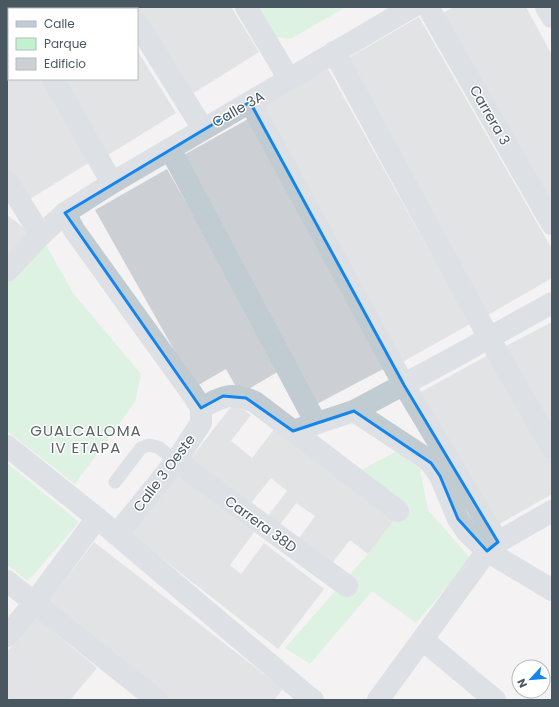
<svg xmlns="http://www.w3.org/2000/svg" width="559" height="707" viewBox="0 0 559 707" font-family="Poppins,sans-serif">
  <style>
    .green { fill: #c0f2cf }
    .building { fill: #ccd0d4 }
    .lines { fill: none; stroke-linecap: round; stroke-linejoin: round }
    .lane { stroke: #c0cbd2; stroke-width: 13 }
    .street { stroke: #c0cbd2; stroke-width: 22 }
    .marked { fill: none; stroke: #1385ee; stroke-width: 3; stroke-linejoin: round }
    .labels { text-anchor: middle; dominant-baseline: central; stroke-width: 3; stroke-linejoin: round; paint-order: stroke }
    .street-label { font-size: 14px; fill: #495761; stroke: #fff }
    .neighbourhood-label { font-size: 15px; letter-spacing: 1px; fill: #5e6367; stroke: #fff }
  </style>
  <rect width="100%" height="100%" fill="#f4f2f2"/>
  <g class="green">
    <polygon points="253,7 346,7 290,39 271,36"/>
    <polygon points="41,236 73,293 141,374 135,402 75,484 7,431 7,278"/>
    <polygon points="397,451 420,469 428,510 471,559 416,623 372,591 310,664 285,648 368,554 398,515 360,471"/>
    <polygon points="7,463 79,522 28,581 7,565"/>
  </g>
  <g class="building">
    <polygon points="16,7 110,7 111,9 17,9"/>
    <polygon points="131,7 231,7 259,52 187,97"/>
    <polygon points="454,7 526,7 552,55 552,222 439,15"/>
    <polygon points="7,12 9,15 9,79 47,79 95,159 25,202 7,172"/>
    <polygon points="419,17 552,249 552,278 488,315 343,61"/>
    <polygon points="137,50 176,113 108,155 61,79 137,79"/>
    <polygon points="328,69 470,324 399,364 257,109"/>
    <polygon points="250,118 387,367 315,405 180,157"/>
    <polygon points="167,169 281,370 240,394 226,369 195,387 95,210"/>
    <polygon points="7,215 29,232 7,261"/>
    <polygon points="552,322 552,434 506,346"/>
    <polygon points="492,353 552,462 552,494 494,527 421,392"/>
    <polygon points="234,403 251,415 231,441 252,458 278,424 398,515 368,554 350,540 327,570 294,545 315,516 296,503 279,526 267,517 287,491 271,478 247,508 188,462"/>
    <polygon points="176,470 255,531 230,565 241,574 264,543 324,589 278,649 128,532"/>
    <polygon points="94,542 283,689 274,700 163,700 44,607"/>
    <polygon points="36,617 97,668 70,700 11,700 7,697 7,652"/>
  </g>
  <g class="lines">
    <polyline class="lane" points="115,482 141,448 149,445 158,447 176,461"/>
    <g class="street">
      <polyline points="13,7 14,9"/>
      <polyline points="127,7 128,9"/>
      <polyline points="246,7 289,79"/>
      <polyline points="428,7 552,224"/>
      <polyline points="546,7 552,17"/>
      <polyline points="137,23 203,129"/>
      <polyline points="334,52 489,338 552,448"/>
      <polyline points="53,79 112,183"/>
      <polyline points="250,102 404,385 498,542"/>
      <polyline points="170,149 316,423"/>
      <polyline points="7,181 41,235"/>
      <polyline points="65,213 74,230 193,395 201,408"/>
      <polyline points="7,271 41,235 65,213 112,183 170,149 412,7"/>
      <path d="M201,408C224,396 230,391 255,402L398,511"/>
      <polyline points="354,411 421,455 431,463 440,476 458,519 467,532 487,551 552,590"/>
      <polyline points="293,431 354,411 451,359 552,303"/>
      <polyline points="7,446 97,518 305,694 313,700"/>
      <polyline points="176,461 347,586"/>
      <polyline points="117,534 176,461 201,423 201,408"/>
      <polyline points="7,581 157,700"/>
      <polyline points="7,636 34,603 97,518"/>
      <polyline points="423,640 495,700"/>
      <polyline points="378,700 487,551 498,542 552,511"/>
    </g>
  </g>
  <path d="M0 0H559V707H0ZM250,102L404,385L498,542L487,551L458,519L440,476L431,463L354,411L293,431L246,398L223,396L201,408L65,213Z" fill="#f4f2f2" fill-opacity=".55" fill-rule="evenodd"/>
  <path class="marked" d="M250,102L404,385L498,542L487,551L458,519L440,476L431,463L354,411L293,431L246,398L223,396L201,408L65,213Z"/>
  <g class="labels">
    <g class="street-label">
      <text transform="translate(238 109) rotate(-30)">Calle 3A</text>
      <text transform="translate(490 115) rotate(60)">Carrera 3</text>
      <text transform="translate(164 473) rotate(-53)">Calle 3 Oeste</text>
      <text transform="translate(261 524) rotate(36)">Carrera 38D</text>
    </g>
    <g class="neighbourhood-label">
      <text x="86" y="430">GUALCALOMA<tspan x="86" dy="17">IV ETAPA</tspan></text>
    </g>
  </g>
  <rect width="559" height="707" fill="none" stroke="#495761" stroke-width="16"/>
  <rect x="8" y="8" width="130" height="72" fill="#ffffff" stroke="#b6bcc0"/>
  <rect x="16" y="21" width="20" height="6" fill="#c0cbd2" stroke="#b6bcc0"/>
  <text x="44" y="28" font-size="12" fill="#495761">Calle</text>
  <rect x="16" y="38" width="20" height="12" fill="#c0f2cf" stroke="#b6bcc0"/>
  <text x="44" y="48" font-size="12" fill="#495761">Parque</text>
  <rect x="16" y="58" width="20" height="12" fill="#ccd0d4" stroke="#b6bcc0"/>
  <text x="44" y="68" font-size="12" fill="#495761">Edificio</text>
  <g transform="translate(531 679) rotate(244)"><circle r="19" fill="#ffffff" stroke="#b6bcc0"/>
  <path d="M0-3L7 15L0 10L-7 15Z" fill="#1385ee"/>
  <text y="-6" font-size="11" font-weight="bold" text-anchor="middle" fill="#495761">N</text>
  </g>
</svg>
